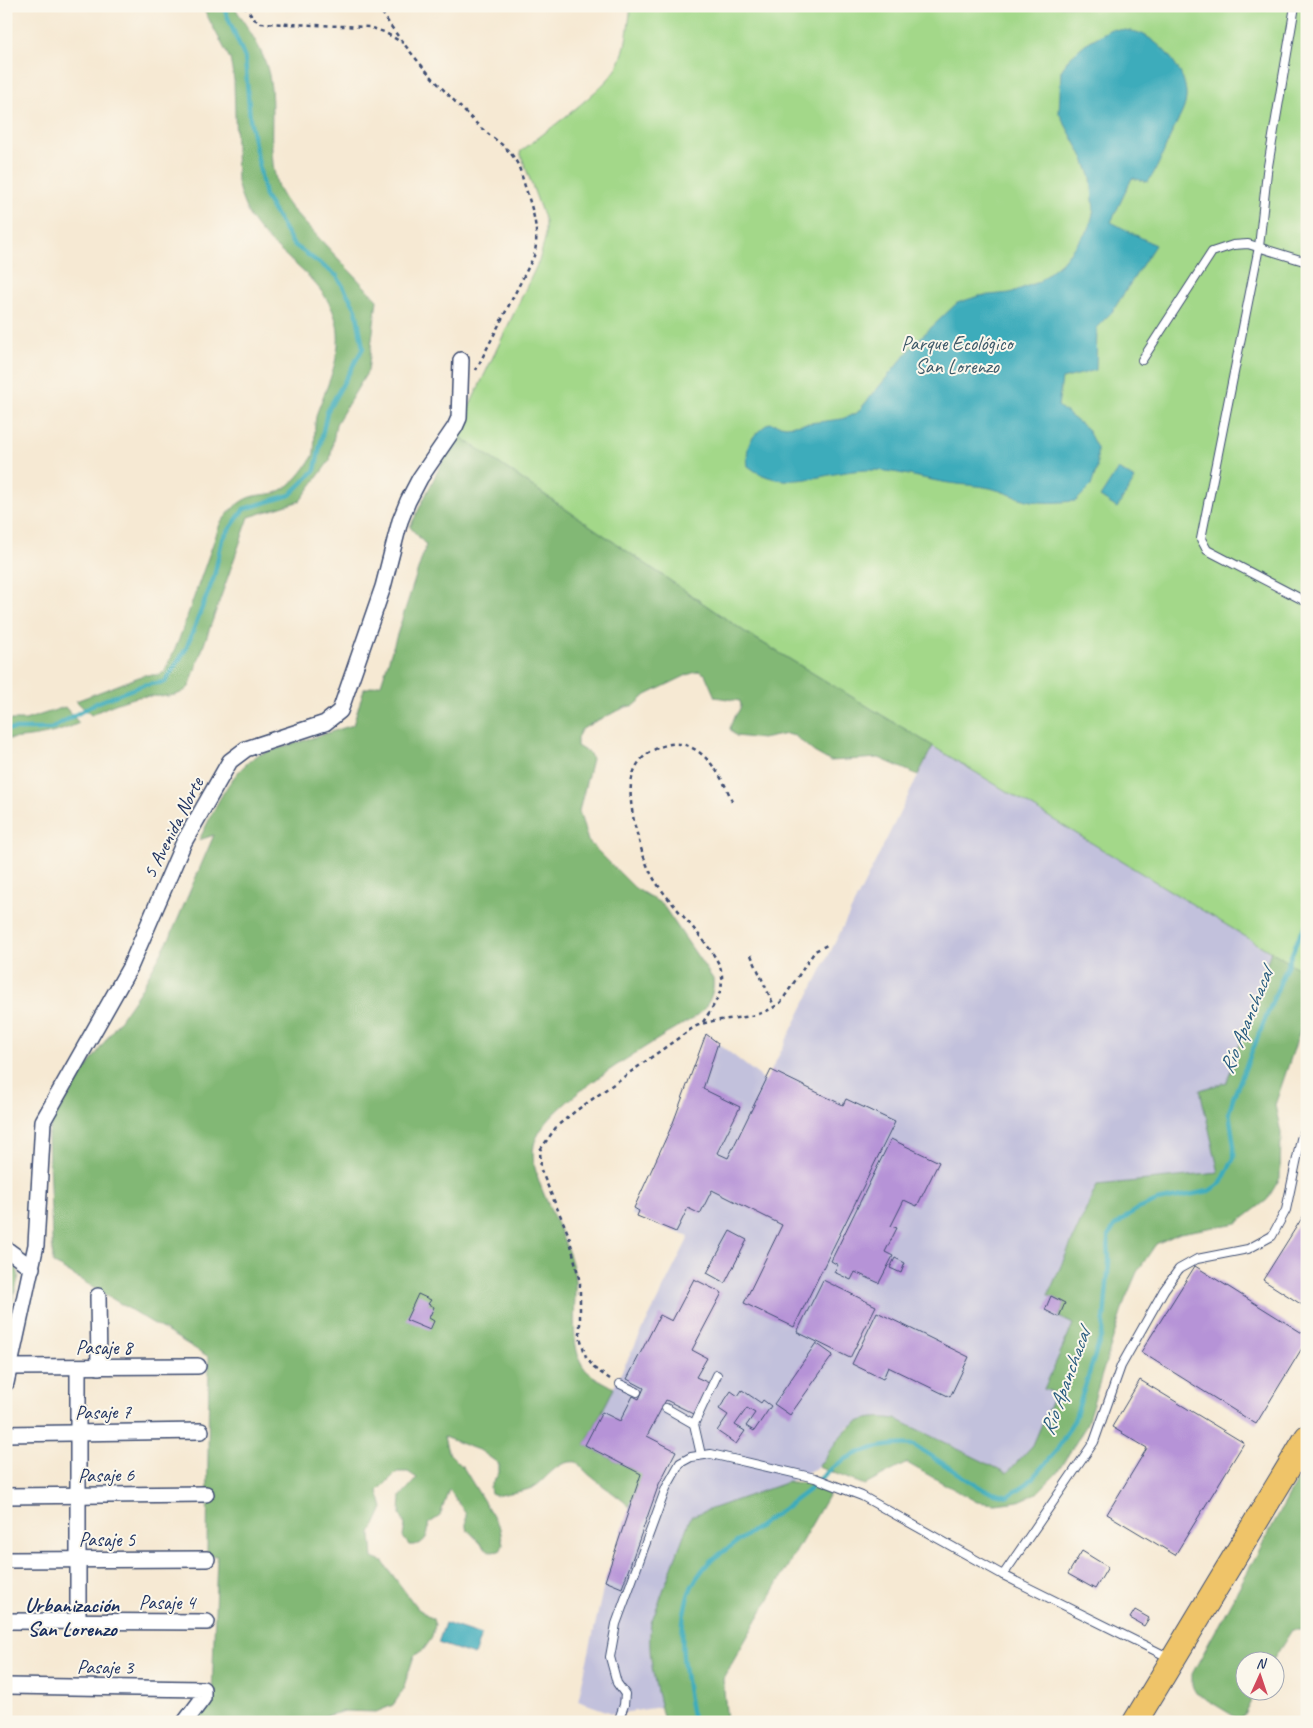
<svg xmlns="http://www.w3.org/2000/svg" width="1313" height="1728" viewBox="0 0 1313 1728" font-family="Caveat,sans-serif">
  <style>
    .industrial { fill: #c2c1dc }
    .green { fill: #a3d889; stroke: #5f8474 }
    .forest { fill: #82b875; stroke: #4e746a }
    .water { fill: #3dacbb; stroke: #2c6e8c }
    .lines { fill: none; stroke-linecap: round; stroke-linejoin: round }
    .stream { stroke: #3dacbb; stroke-width: 4.5 }
    .building { fill: #b693d7 }
    .lane-casing { stroke: #3c4b70; stroke-width: 10 }
    .street-casing { stroke: #3c4b70; stroke-width: 18 }
    .primary-casing { stroke: #3c4b70; stroke-width: 26 }
    .path { stroke: #3c4b70; stroke-width: 2.5; stroke-dasharray: 4 4; stroke-linecap: butt }
    .lane { stroke: #fff; stroke-width: 8 }
    .street { stroke: #fff; stroke-width: 15 }
    .primary { stroke: #efc469; stroke-width: 24 }
    .labels { text-anchor: middle; dominant-baseline: central; stroke-width: 4; stroke-linejoin: round; paint-order: stroke }
    .park-label { font-size: 20px; fill: #3d5969; stroke: #fbf7ec }
    .street-label { font-size: 20px; fill: #1b2f5e; stroke: #fbf7ec }
    .water-label { font-size: 21px; font-style: italic; fill: #275b7f; stroke: #fbf7ec }
    .neighbourhood-label { font-size: 21px; font-weight: bold; fill: #1b2f5e; stroke: #fbf7ec }
  </style>
  <rect width="100%" height="100%" fill="#fbf7ec"/>
  <filter id="ink" filterUnits="userSpaceOnUse"><feTurbulence type="fractalNoise" baseFrequency=".02" numOctaves="2"/><feDisplacementMap in="SourceGraphic" scale="10" xChannelSelector="R" yChannelSelector="G"/><feConvolveMatrix kernelMatrix="1 2 1 2 8 2 1 2 1" color-interpolation-filters="sRGB"/></filter>
  <filter id="wash" filterUnits="userSpaceOnUse"><feTurbulence type="fractalNoise" baseFrequency=".0096" numOctaves="4" result="noise"/><feDisplacementMap in="SourceGraphic" scale="20" xChannelSelector="R" yChannelSelector="G"/><feGaussianBlur stdDeviation="1.12" result="paint"/><feColorMatrix in="noise" values="0 0 0 0 0 0 0 0 0 0 0 0 0 0 0 0 0 1.4 0 .05"/><feComposite in="paint" operator="in"/></filter>
  <g filter="url(#wash)">
    <rect width="100%" height="100%" fill="#f6e9d3"/>
    <polygon class="industrial" points="933,746 1271,951 1227,1083 1200,1091 1220,1173 1048,1295 1065,1303 1073,1324 1044,1389 1055,1393 1033,1445 1008,1473 896,1419 849,1426 818,1467 788,1482 691,1516 651,1623 649,1635 650,1659 661,1707 615,1714 578,1701 605,1581 641,1474 585,1445 689,1237 631,1214 673,1123 706,1034 766,1081"/>
    <path class="green" d="M631,6H1307V974L748,634L456,434L539,261L545,239V221L520,152C541,135 608,87 618,66C627,47 628,27 631,6Z"/>
    <g class="forest">
      <path d="M202,6H234C247,28 264,50 269,75C276,109 267,146 276,180C278,190 284,199 290,207L377,300L368,371L336,424L330,460L300,501L249,517L189,687C176,701 156,694 138,697C121,701 106,707 91,715L76,701L144,675H159L165,671L178,642L220,524C229,512 239,499 254,496C263,494 273,495 280,491C293,485 304,470 312,458C317,451 312,424 318,410C326,389 336,368 338,345C343,283 276,260 250,217C244,206 240,194 237,182L234,80L230,59Z"/>
      <path d="M456,434L748,634L933,746L918,775L879,758L830,761L814,752L795,736L786,734L762,739L736,736L730,729C731,720 738,714 741,706L740,701L715,697L705,674L699,671L687,675L646,695L635,705L626,707L594,722L581,730L577,738V746L590,754L592,759L579,811L588,841L635,888L662,904L713,979C715,992 708,1007 698,1015C690,1021 680,1025 671,1031C638,1052 543,1106 534,1145C526,1178 573,1240 575,1281C576,1305 569,1349 585,1369C593,1378 605,1382 614,1388L585,1445L641,1474L630,1507C612,1490 592,1481 577,1462C558,1460 551,1474 537,1485C528,1492 509,1492 496,1496L491,1494L490,1487L499,1473V1464L481,1451L444,1437L448,1452L463,1467L500,1528L503,1545L500,1551L491,1552L483,1546L466,1528V1514L449,1489L440,1516L428,1524C430,1538 422,1546 409,1545L403,1537L405,1525L400,1514L401,1496L417,1478L408,1472H397L378,1491L383,1508L371,1534L373,1558L383,1562L417,1608L433,1619L435,1626L431,1639L424,1649L414,1656L402,1692L393,1705L376,1712L345,1711L301,1722H193L212,1694L217,1556L207,1555L209,1357L53,1263L48,1136L52,1122L90,1063L140,991L171,935L214,835L199,840C215,809 228,774 258,755L353,725L364,689L381,684L426,545L410,527Z"/>
      <path d="M65,707L79,723C57,734 31,738 6,739V720H25Z"/>
      <path d="M1271,951L1307,974V1010L1275,1105L1281,1133L1280,1178L1267,1200L1237,1223L1180,1233L1156,1244L1137,1272L1125,1300L1086,1426L1057,1473L1037,1493L1019,1501L995,1504L977,1502L907,1463L865,1485L818,1467C843,1434 849,1412 896,1419L1007,1473L1033,1445L1055,1393L1044,1389L1073,1324L1059,1317L1065,1303L1048,1295L1097,1185L1219,1173L1200,1090L1227,1082Z"/>
      <polygon points="6,1256 17,1269 19,1276 6,1324"/>
      <polygon points="1307,1462 1307,1630 1292,1630 1273,1660 1246,1660 1246,1690 1256,1691 1243,1717 1237,1718 1196,1693 1192,1686 1192,1674"/>
      <path d="M788,1482L808,1483L829,1494L723,1679L727,1722H664C657,1689 646,1656 651,1623L691,1516Z"/>
    </g>
    <g class="water">
      <path d="M1111,29C1121,30 1133,30 1142,34C1163,44 1188,73 1186,98C1185,112 1175,124 1170,137C1163,153 1158,168 1148,182L1132,178L1111,222L1155,245L1112,312L1097,327L1096,370L1062,379L1058,406L1087,429L1097,448V468L1091,486L1076,501C1060,502 1043,504 1027,500C1014,497 1003,491 990,488C977,485 962,485 949,483C921,479 893,469 866,470C825,471 784,495 748,466C745,444 751,436 769,423L786,426L842,419L857,413L917,341L957,303L979,296L1010,293L1038,282L1062,262L1089,229L1094,210L1091,178L1084,159L1059,113L1061,71L1069,58L1085,44Z"/>
      <polygon points="1118,469 1135,479 1117,508 1100,497"/>
      <polygon points="445,1623 481,1635 474,1655 438,1643"/>
    </g>
    <g class="lines">
      <g class="stream">
        <polyline points="6,729 51,729 96,703 143,685 165,682 186,649 214,577 222,540 244,509 290,495 315,470 327,412 363,348 356,309 337,276 293,244 265,196 250,119 245,58 223,6"/>
        <path d="M693,1722C686,1681 675,1633 689,1593C693,1581 702,1570 710,1561C742,1538 775,1516 806,1492C818,1482 830,1467 844,1460C864,1448 891,1443 914,1445L984,1490L1008,1496L1028,1483L1057,1450L1075,1418L1103,1330L1109,1262L1108,1237L1114,1227L1134,1211L1157,1201L1209,1191L1221,1183L1234,1158V1146L1229,1112L1233,1098L1300,934L1307,925"/>
      </g>
    </g>
    <g id="blocks">
      <g class="building">
        <polygon points="706,1034 718,1043 703,1089 740,1107 717,1153 728,1158 771,1070 843,1105 846,1099 895,1122 794,1327 744,1303 782,1225 712,1190 700,1214 688,1208 676,1232 637,1216 639,1211 634,1208 673,1123"/>
        <polygon points="891,1139 939,1162 917,1206 904,1200 891,1226 897,1228 885,1252 893,1256 879,1283 855,1272 851,1280 834,1272 838,1265 831,1261"/>
        <polygon points="1307,1210 1307,1308 1263,1280"/>
        <polygon points="730,1231 747,1240 725,1283 707,1273"/>
        <polygon points="895,1258 905,1263 901,1273 890,1268"/>
        <polygon points="1195,1266 1307,1336 1307,1340 1256,1424 1141,1352"/>
        <polygon points="694,1279 722,1293 692,1350 707,1358 696,1377 709,1383 694,1414 666,1400 647,1436 676,1451 659,1484 622,1588 605,1581 641,1474 585,1445 602,1412 620,1421 633,1396 639,1399 644,1388 627,1379 660,1315 672,1321"/>
        <polygon points="823,1280 876,1306 850,1358 797,1332"/>
        <polygon points="418,1294 431,1300 428,1304 434,1307 429,1318 434,1321 430,1330 406,1320"/>
        <polygon points="1051,1296 1065,1303 1059,1317 1045,1310"/>
        <polygon points="877,1312 969,1357 950,1397 888,1367 883,1379 852,1364"/>
        <polygon points="816,1343 833,1355 790,1415 774,1404"/>
        <polygon points="1140,1380 1244,1443 1175,1555 1107,1514 1147,1448 1112,1427"/>
        <polygon points="742,1390 761,1403 763,1400 771,1406 754,1431 746,1426 755,1413 747,1408 735,1425 745,1431 736,1444 717,1431 728,1415 719,1409 731,1391 738,1396"/>
        <polygon points="1082,1551 1108,1567 1095,1589 1068,1574"/>
        <polygon points="1135,1610 1149,1618 1144,1626 1130,1618"/>
      </g>
    </g>
  </g>
  <g filter="url(#ink)">
    <use href="#blocks" fill-opacity="0" stroke="#3c4b70" stroke-width="1"/>
    <g class="lines">
      <g class="lane-casing">
        <g id="lane">
          <polyline points="1295,6 1267,172 1259,247 1201,539 1207,550 1307,602"/>
          <polyline points="1142,360 1212,252 1233,245 1248,244 1307,262"/>
          <polyline points="620,1384 637,1392"/>
          <polyline points="666,1408 694,1424"/>
          <polyline points="701,1455 694,1424 717,1375"/>
          <polyline points="1003,1575 1094,1442 1121,1366 1164,1290 1179,1269 1197,1259 1248,1249 1272,1236 1286,1210 1301,1139 1307,1127"/>
          <polyline points="618,1722 624,1705 625,1694 617,1683 610,1657 616,1624 666,1488 680,1463 691,1457 711,1454 815,1478 862,1496 1003,1575 1170,1658"/>
        </g>
      </g>
      <g class="street-casing">
        <g id="street">
          <polyline points="6,1249 32,1268"/>
          <polyline points="98,1296 99,1367"/>
          <polyline points="10,1367 198,1366"/>
          <polyline points="6,1383 36,1245 43,1121 130,967 184,842 230,761 246,749 325,723 340,711 383,587 400,521 408,501 420,478 455,427 459,418 461,360"/>
          <polyline points="6,1434 201,1431"/>
          <polyline points="6,1496 206,1494"/>
          <polyline points="6,1560 207,1559"/>
          <polyline points="6,1621 207,1622"/>
          <polyline points="78,1622 78,1367"/>
          <polyline points="6,1686 203,1689 203,1698 185,1722"/>
        </g>
      </g>
      <g class="primary-casing">
        <polyline id="primary" points="1135,1722 1307,1437"/>
      </g>
      <g class="path">
        <polyline points="244,6 254,19 261,23 369,27 384,32 403,43"/>
        <path d="M378,6C404,50 443,90 479,126C492,138 509,147 517,163C521,171 523,181 526,189C533,212 540,231 534,256L476,370"/>
        <polyline points="751,955 775,1008"/>
        <path d="M703,1022C713,1007 726,989 721,970C715,947 669,904 654,879C644,862 640,845 635,826C628,793 624,757 666,745C699,736 722,775 732,801"/>
        <path d="M610,1379L594,1368L586,1357L580,1337V1283L569,1236L541,1170L540,1150L557,1126L577,1110L694,1027C722,1014 755,1024 781,1002L815,951L827,945"/>
      </g>
      <use href="#lane" class="lane"/>
      <use href="#street" class="street"/>
      <use href="#primary" class="primary"/>
    </g>
  </g>
  <g class="labels">
    <g class="park-label">
      <text x="957" y="343">Parque Ecológico<tspan x="957" dy="23">San Lorenzo</tspan></text>
    </g>
    <g class="street-label">
      <text transform="translate(173 828) rotate(-63)">5 Avenida Norte</text>
      <text x="104" y="1347">Pasaje 8</text>
      <text transform="translate(103 1412) rotate(-1)">Pasaje 7</text>
      <text transform="translate(106 1475) rotate(-1)">Pasaje 6</text>
      <text x="107" y="1539">Pasaje 5</text>
      <text x="167" y="1602">Pasaje 4</text>
      <text transform="translate(105 1667) rotate(1)">Pasaje 3</text>
    </g>
    <g class="water-label">
      <text transform="translate(1246 1021) rotate(-68)">Río Apanchacal</text>
      <text transform="translate(1065 1382) rotate(-70)">Río Apanchacal</text>
    </g>
    <g class="neighbourhood-label">
      <text x="72" y="1605">Urbanización<tspan x="72" dy="24">San Lorenzo</tspan></text>
    </g>
  </g>
  <rect width="1313" height="1728" fill="none" stroke="#fbf7ec" stroke-width="25"/>
  <g transform="translate(1260 1676) rotate(3)"><circle r="24" fill="#fbf7ec" stroke="#a1a7b3"/>
  <path d="M0-4L9 19L0 12L-9 19Z" fill="#d1495b"/>
  <text y="-8" font-size="14" font-weight="bold" text-anchor="middle" fill="#1b2f5e">N</text>
  </g>
</svg>
